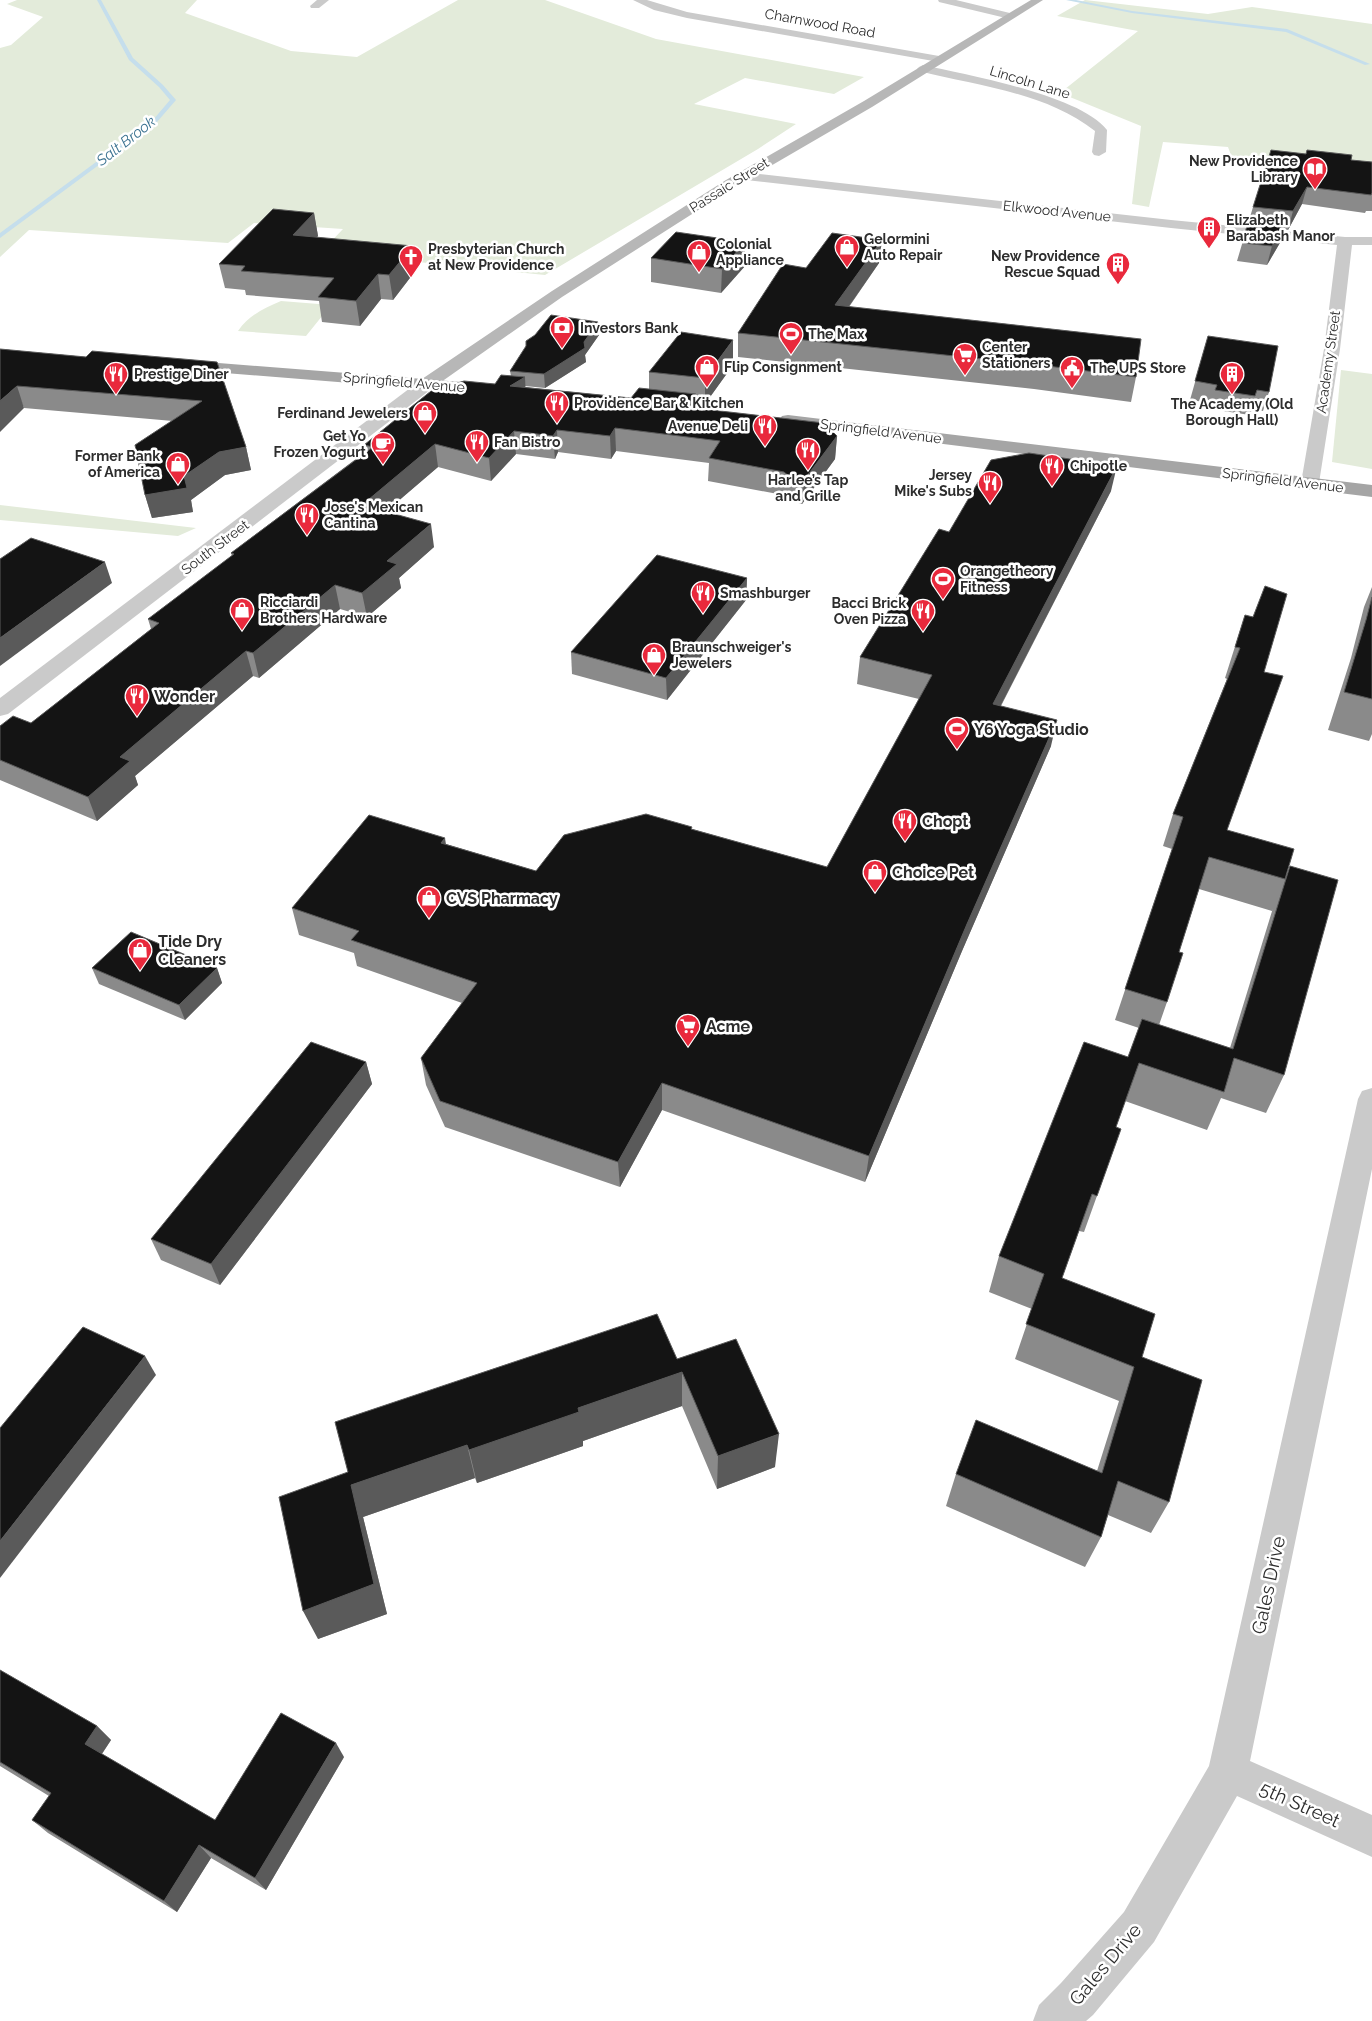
<svg xmlns="http://www.w3.org/2000/svg" width="1372" height="2021" viewBox="0 0 1372 2021" font-family="Raleway,sans-serif">
  <style>
    .green { fill: #e3ebda }
    .lines { fill: none; stroke-linecap: round; stroke-linejoin: round }
    .stream { fill: #c5deec; fill-rule: evenodd }
    .minor { fill: #cacaca; fill-rule: evenodd }
    .tertiary { fill: #cacaca; fill-rule: evenodd }
    .secondary { fill: #b7b7b7; fill-rule: evenodd }
    .primary { fill: #a5a5a5; fill-rule: evenodd }
    .wall { fill: #8a8a8a; fill-rule: evenodd }
    .shaded-wall { fill: #5a5a5a }
    .building { fill: #141414; stroke: #5a5a5a }
    .labels { text-anchor: middle; dominant-baseline: central; stroke-width: 5; stroke-linejoin: round; paint-order: stroke }
    .far-street-label { font-size: 14px; fill: #2d2d2d; stroke: #fff }
    .far-poi-label { font-size: 14px; font-weight: bold; fill: #2d2d2d; stroke: #fff; text-anchor: start }
    .far-water-label { font-size: 15px; font-style: italic; fill: #397190; stroke: #fff }
    .poi-label { font-size: 16px; font-weight: bold; fill: #2d2d2d; stroke: #fff; text-anchor: start }
    .near-street-label { font-size: 19px; fill: #2d2d2d; stroke: #fff }
  </style>
  <rect width="100%" height="100%" fill="#fff"/>
  <g class="green">
    <polygon points="17,0 197,0 185,13 291,51 357,57 458,0 545,0 656,39 864,77 834,94 745,78 694,104 796,124 758,149 545,275 321,252 343,229 254,223 228,243 29,230 0,257 0,48 11,45 43,17 7,4"/>
    <polygon points="1085,0 1208,14 1252,7 1372,24 1372,172 1232,158 1228,147 1163,142 1149,207 1132,204 1141,126 1060,93 1138,31 1057,16"/>
    <path d="M281,301L331,305L306,336L238,331C249,315 263,309 281,301Z"/>
    <polygon points="1341,370 1372,374 1372,469 1332,462"/>
    <polygon points="0,505 196,528 178,536 0,520"/>
  </g>
  <g class="lines">
    <g class="stream">
      <polygon points="97,0 101,0 133,58 163,85 176,100 157,122 0,238 0,233 153,120 170,100 159,87 129,60"/>
      <polygon points="1066,0 1076,0 1132,11 1287,29 1370,64 1365,65 1286,32 1132,13"/>
    </g>
    <g class="minor">
      <polygon points="317,0 329,0 319,8 311,8 310,6"/>
      <polygon points="633,0 647,0 687,12 939,56 945,59 939,62 687,18 654,10"/>
      <polygon points="938,0 956,0 1014,14 1015,16 1010,19 939,2"/>
      <path d="M923,65C967,75 1080,95 1107,130L1106,152L1099,156L1094,155L1092,152L1095,131C1045,92 978,86 919,71L917,69L919,67Z"/>
      <polygon points="742,172 1171,220 1345,237 1372,237 1372,245 1352,245 1340,349 1319,483 1317,487 1310,489 1303,487 1301,483 1324,349 1337,245 1171,228 737,179 735,176"/>
      <polygon points="1372,1088 1372,1169 1250,1761 1372,1815 1372,1857 1237,1796 1154,1942 1093,2015 1086,2021 1033,2021 1039,2005 1061,1983 1124,1912 1209,1766 1358,1099 1362,1091"/>
    </g>
    <polygon class="tertiary" points="428,378 434,379 436,383 434,387 8,714 0,716 0,698 422,379"/>
    <polygon class="secondary" points="1031,0 1043,0 872,107 736,186 562,297 434,387 422,387 420,383 422,379 552,291 726,180 864,101"/>
    <g class="primary">
      <polygon points="181,360 487,384 493,385 496,389 493,393 487,394 175,369 173,365 175,361"/>
      <polygon points="788,415 1372,485 1372,497 782,424 779,420 782,416"/>
    </g>
  </g>
  <g class="wall">
    <polygon points="1351,160 1372,162 1372,211 1366,211 1365,213 1302,204 1288,230 1284,229 1281,241 1267,265 1237,261 1253,207"/>
    <polygon points="314,213 318,236 317,237 416,270 393,300 381,299 360,326 322,322 319,301 246,295 245,290 225,288 219,264"/>
    <polygon points="882,240 879,263 849,307 1136,377 1131,402 1034,389 738,357 738,333 806,268"/>
    <polygon points="651,258 745,266 721,293 651,282"/>
    <polygon points="598,322 599,335 585,355 586,362 545,388 525,386 525,387 631,398 649,389 649,372 733,365 705,404 696,403 696,408 837,436 835,459 802,504 788,500 783,495 708,481 709,463 616,451 611,459 558,452 555,459 516,454 491,481 438,467 386,511 434,547 399,578 401,588 367,617 340,609 259,678 253,676 135,776 138,785 97,821 0,780 0,726 31,723 151,629 148,619 232,556 231,553 365,452 364,445 495,384 511,376 510,371"/>
    <polygon points="1208,336 1269,392 1263,411 1252,409 1250,415 1210,409 1212,403 1190,400"/>
    <polygon points="0,349 86,357 217,362 246,447 251,470 225,475 191,500 193,512 152,518 145,495 173,421 24,408"/>
    <polygon points="1111,491 1001,706 1051,746 962,951 865,1182 662,1110 620,1187 445,1127 426,1085 421,1058 462,1003 357,966 354,953 299,935 292,908 446,844 536,871 692,829 827,867 919,699 857,684 860,657 949,532"/>
    <polygon points="747,578 746,600 667,700 572,674 571,652"/>
    <polygon points="1372,587 1372,734 1369,741 1328,730 1351,658 1364,607"/>
    <path d="M1245,615L1264,672L1227,830L1286,876L1290,866L1284,1075L1266,1113L1221,1098L1207,1130L1125,1101L1116,1127L1121,1129L1084,1232L1079,1231L1062,1278L1142,1357L1169,1502L1151,1533L1108,1515L1101,1537L1085,1567L946,1506L956,1474L1097,1471L1119,1401L1015,1359L1032,1309L989,1292L999,1256L1128,1057L1139,1028L1115,1020L1172,849L1163,846L1173,814L1227,679L1225,678ZM1199,889L1272,911L1273,908L1230,1048L1159,1025L1167,1002L1179,952Z"/>
    <polygon points="92,968 217,968 222,983 185,1020 99,984"/>
    <polygon points="366,1062 372,1084 220,1285 161,1260 151,1239"/>
    <polygon points="677,1359 775,1467 717,1489 682,1406 583,1441 583,1446 477,1483 475,1478 363,1517 387,1614 318,1639 348,1472"/>
    <polygon points="0,1670 97,1726 111,1740 102,1754 215,1820 344,1757 266,1890 211,1858 177,1912 48,1833 32,1820 49,1796 0,1766"/>
  </g>
  <g class="shaded-wall">
    <polygon points="1307,187 1302,204 1288,230 1293,211"/>
    <polygon points="314,213 318,236 297,259 293,235"/>
    <polygon points="1286,223 1281,241 1267,265 1272,246"/>
    <polygon points="882,240 879,263 833,329 835,305"/>
    <polygon points="745,242 745,266 721,293 722,269"/>
    <polygon points="413,246 416,270 393,300 389,275"/>
    <polygon points="378,274 381,299 360,326 356,301"/>
    <polygon points="598,322 599,335 585,355 586,362 545,388 544,374 584,342"/>
    <polygon points="733,340 733,365 705,404 705,378"/>
    <polygon points="525,377 526,399 510,386"/>
    <polygon points="17,386 24,408 0,432 0,401"/>
    <polygon points="696,394 696,417 686,407"/>
    <polygon points="615,428 616,451 611,459 610,436"/>
    <polygon points="557,430 558,452 555,459 553,436"/>
    <polygon points="514,431 516,454 491,481 489,458"/>
    <polygon points="837,436 835,459 802,504 804,480"/>
    <polygon points="435,444 438,467 367,528 362,505"/>
    <polygon points="246,447 251,470 225,475 191,500 193,512 152,518 145,495 184,476 219,452"/>
    <polygon points="1117,466 1111,491 988,730 993,704"/>
    <polygon points="431,524 434,547 399,578 401,588 367,617 362,593 387,561"/>
    <polygon points="105,562 112,583 0,666 0,638"/>
    <polygon points="747,578 746,600 667,700 666,678"/>
    <polygon points="335,585 340,609 259,678 253,653"/>
    <polygon points="246,651 253,676 135,776 138,785 97,821 88,797 120,757"/>
    <polygon points="1057,720 1051,746 962,951 865,1182 869,1156 967,924"/>
    <polygon points="445,838 449,864 441,843"/>
    <polygon points="217,968 222,983 185,1020 179,1005"/>
    <polygon points="366,1062 372,1084 220,1285 211,1264"/>
    <polygon points="662,1083 662,1110 620,1187 618,1162"/>
    <polygon points="145,1356 156,1375 0,1578 0,1541"/>
    <polygon points="682,1372 682,1406 583,1441 583,1446 477,1483 469,1450 578,1408"/>
    <polygon points="779,1434 775,1467 717,1489 718,1456"/>
    <polygon points="467,1445 475,1478 363,1517 387,1614 318,1639 303,1611 351,1485"/>
    <polygon points="97,1726 111,1740 99,1758 85,1744"/>
    <polygon points="336,1743 344,1757 266,1890 255,1878"/>
    <polygon points="199,1845 211,1858 177,1912 164,1901"/>
  </g>
  <g class="building">
    <polygon points="1271,150 1306,154 1307,150 1352,155 1351,160 1372,162 1372,193 1371,195 1307,187 1293,211 1253,207"/>
    <polygon points="273,209 314,213 293,235 413,246 389,275 378,274 356,301 318,297 334,278 241,271 245,266 219,264"/>
    <polygon points="1249,219 1286,223 1272,246 1242,243"/>
    <polygon points="676,232 745,242 722,269 651,258"/>
    <polygon points="832,233 882,240 835,305 1141,339 1136,377 1039,365 738,333 783,264 806,268"/>
    <polygon points="551,315 598,322 584,342 585,348 544,374 510,371 526,346 526,341 535,335"/>
    <polygon points="681,332 733,340 705,378 649,372"/>
    <polygon points="1208,336 1278,346 1269,392 1257,390 1255,396 1215,390 1217,385 1195,381"/>
    <polygon points="0,349 86,357 92,351 217,362 246,447 219,452 184,476 187,488 145,495 135,445 202,401 17,386 0,401"/>
    <polygon points="501,375 525,377 510,386 631,398 639,388 696,394 686,407 824,423 837,436 804,480 790,477 784,472 709,458 720,441 615,428 610,436 557,430 553,436 514,431 489,458 435,444 362,505 431,524 387,561 397,564 362,593 335,585 253,653 246,651 120,757 130,761 88,797 0,760 0,726 13,716 31,723 159,623 148,619 234,554 231,553 373,447 364,445 431,391 464,381 495,384"/>
    <polygon points="1029,453 1117,466 993,704 1057,720 967,924 869,1156 662,1083 618,1162 440,1101 421,1058 477,983 351,940 359,931 292,908 369,815 445,838 441,843 536,871 564,835 646,814 692,827 691,829 827,867 932,675 860,657 939,529 949,532 991,460"/>
    <polygon points="31,538 105,562 0,638 0,559"/>
    <polygon points="657,555 747,578 666,678 571,652"/>
    <polygon points="1265,586 1287,594 1264,672 1283,676 1227,830 1294,849 1285,879 1209,857 1179,952 1183,953 1167,1002 1125,989 1183,817 1173,814 1240,648 1235,647 1245,615 1253,617"/>
    <polygon points="1372,597 1372,699 1344,692 1366,620"/>
    <polygon points="1290,866 1338,880 1284,1075 1234,1058 1224,1092 1139,1063 1116,1127 1121,1129 1097,1196 1092,1194 1062,1278 1155,1314 1142,1357 1202,1380 1169,1502 1118,1481 1101,1537 956,1474 976,1420 1102,1473 1134,1367 1026,1324 1044,1274 999,1256 1084,1042 1128,1057 1142,1019 1233,1049"/>
    <polygon points="131,932 217,968 179,1005 92,968"/>
    <polygon points="311,1042 366,1062 211,1264 151,1239"/>
    <polygon points="657,1314 677,1359 736,1339 779,1434 718,1456 682,1372 578,1408 579,1412 469,1450 467,1445 351,1485 374,1584 303,1611 279,1497 348,1472 335,1422"/>
    <polygon points="83,1327 145,1356 0,1541 0,1428"/>
    <polygon points="0,1670 97,1726 85,1744 215,1820 281,1713 336,1743 255,1878 199,1845 164,1901 32,1820 51,1793 0,1762"/>
  </g>
  <defs>
    <g id="library-pin" transform="scale(1.25)"><path d="M0 17L-7.5 6A9.5 9.5 0 1 1 7.5 6Z" fill="#e9293c" stroke="#fff"/><path d="M-6-4Q-3-5.5-.7-3.5V5Q-3 3-6 4ZM6-4Q3-5.5 .7-3.5V5Q3 3 6 4Z" fill="#fff"/></g>
    <g id="building-pin" transform="scale(1.25)"><path d="M0 17L-7.5 6A9.5 9.5 0 1 1 7.5 6Z" fill="#e9293c" stroke="#fff"/><path d="M-4-6H4V6H1V3H-1V6H-4ZM-2.5-4.3h1.7v1.8h-1.7ZM.8-4.3h1.7v1.8H.8ZM-2.5-1h1.7V.8h-1.7ZM.8-1h1.7V.8H.8Z" fill="#fff"/></g>
    <g id="shop-pin" transform="scale(1.25)"><path d="M0 17L-7.5 6A9.5 9.5 0 1 1 7.5 6Z" fill="#e9293c" stroke="#fff"/><path d="M-5-2.5h2.3a2.7 3.5 0 0 1 5.4 0H5L5.5 6h-11ZM-1.5-2.5h3a1.5 2.3 0 0 0-3 0Z" fill="#fff"/></g>
    <g id="church-pin" transform="scale(1.25)"><path d="M0 17L-7.5 6A9.5 9.5 0 1 1 7.5 6Z" fill="#e9293c" stroke="#fff"/><path d="M-1.2-6h2.4v3.5h3.3v2.4h-3.3V6h-2.4V-.1h-3.3v-2.4h3.3Z" fill="#fff"/></g>
    <g id="bank-pin" transform="scale(1.25)"><path d="M0 17L-7.5 6A9.5 9.5 0 1 1 7.5 6Z" fill="#e9293c" stroke="#fff"/><path d="M-6-4H6V4H-6ZM0-2.3a2.3 2.3 0 1 0 0 4.6a2.3 2.3 0 1 0 0-4.6Z" fill="#fff"/></g>
    <g id="stadium-pin" transform="scale(1.25)"><path d="M0 17L-7.5 6A9.5 9.5 0 1 1 7.5 6Z" fill="#e9293c" stroke="#fff"/><path d="M0-5a6.5 5 0 1 0 0 10a6.5 5 0 1 0 0-10ZM-3.5-1.8h7v3.6h-7Z" fill="#fff"/></g>
    <g id="supermarket-pin" transform="scale(1.25)"><path d="M0 17L-7.5 6A9.5 9.5 0 1 1 7.5 6Z" fill="#e9293c" stroke="#fff"/><path d="M-6-5.5h2.5l.6 2H6L4.5 2H-2.5L-4.4-4H-6ZM-1.5 3.2a1.3 1.3 0 1 0 .1 0ZM3 3.2a1.3 1.3 0 1 0 .1 0Z" fill="#fff"/></g>
    <g id="civic-pin" transform="scale(1.25)"><path d="M0 17L-7.5 6A9.5 9.5 0 1 1 7.5 6Z" fill="#e9293c" stroke="#fff"/><path d="M-.6-6.5H3V-4.5H.6V-3L4-1V1h2V6H-6V1h2V-1L-.6-3ZM-1.2 2.5V6h2.4V2.5Z" fill="#fff"/></g>
    <g id="restaurant-pin" transform="scale(1.25)"><path d="M0 17L-7.5 6A9.5 9.5 0 1 1 7.5 6Z" fill="#e9293c" stroke="#fff"/><path d="M-5-6h1v4h1v-4h1v4h1v-4h1v5L-1.5 .5V6h-2V.5L-5-1ZM5-6V6H3V1.5H1.5Q1.5-4 5-6Z" fill="#fff"/></g>
    <g id="cafe-pin" transform="scale(1.25)"><path d="M0 17L-7.5 6A9.5 9.5 0 1 1 7.5 6Z" fill="#e9293c" stroke="#fff"/><path d="M-5.5-4.5H6V0H3Q3 3.5 0 3.5H-2.5Q-5.5 3.5-5.5 0ZM3-3.2v2h1.7v-2ZM-6 4.5H4V6H-6Z" fill="#fff"/></g>
  </defs>
  <g fill-rule="evenodd">
    <use href="#library-pin" x="1315" y="169"/>
    <use href="#building-pin" x="1209" y="228"/>
    <use href="#shop-pin" x="847" y="247"/>
    <use href="#shop-pin" x="699" y="252"/>
    <use href="#church-pin" x="411" y="257"/>
    <use href="#building-pin" x="1118" y="264"/>
    <use href="#bank-pin" x="562" y="328"/>
    <use href="#stadium-pin" x="791" y="334"/>
    <use href="#supermarket-pin" x="965" y="355"/>
    <use href="#shop-pin" x="707" y="367"/>
    <use href="#civic-pin" x="1072" y="368"/>
    <use href="#restaurant-pin" x="116" y="374"/>
    <use href="#building-pin" x="1232" y="374"/>
    <use href="#restaurant-pin" x="557" y="403"/>
    <use href="#shop-pin" x="425" y="413"/>
    <use href="#restaurant-pin" x="765" y="426"/>
    <use href="#restaurant-pin" x="477" y="442"/>
    <use href="#cafe-pin" x="383" y="444"/>
    <use href="#restaurant-pin" x="808" y="450"/>
    <use href="#shop-pin" x="178" y="464"/>
    <use href="#restaurant-pin" x="1052" y="466"/>
    <use href="#restaurant-pin" x="990" y="483"/>
    <use href="#restaurant-pin" x="307" y="515"/>
    <use href="#stadium-pin" x="943" y="579"/>
    <use href="#restaurant-pin" x="703" y="593"/>
    <use href="#shop-pin" x="242" y="610"/>
    <use href="#restaurant-pin" x="923" y="611"/>
    <use href="#shop-pin" x="654" y="655"/>
    <use href="#restaurant-pin" x="137" y="696"/>
    <use href="#stadium-pin" x="957" y="729"/>
    <use href="#restaurant-pin" x="905" y="821"/>
    <use href="#shop-pin" x="875" y="872"/>
    <use href="#shop-pin" x="429" y="898"/>
    <use href="#shop-pin" x="140" y="950"/>
    <use href="#supermarket-pin" x="688" y="1026"/>
  </g>
  <g class="labels">
    <g class="far-street-label">
      <text transform="translate(820 23) rotate(10)">Charnwood Road</text>
      <text transform="translate(1030 82) rotate(17)">Lincoln Lane</text>
      <text transform="translate(729 185) rotate(-32)">Passaic Street</text>
      <text transform="translate(1057 211) rotate(6)">Elkwood Avenue</text>
      <text transform="translate(1328 362) rotate(-82)">Academy Street</text>
      <text transform="translate(404 382) rotate(5)">Springfield Avenue</text>
      <text transform="translate(881 431) rotate(7)">Springfield Avenue</text>
      <text transform="translate(1283 480) rotate(7)">Springfield Avenue</text>
      <text transform="translate(215 547) rotate(-37)">South Street</text>
    </g>
    <g class="far-poi-label">
      <text x="1298" y="161" text-anchor="end">New Providence<tspan x="1298" dy="16">Library</tspan></text>
      <text x="1226" y="220">Elizabeth<tspan x="1226" dy="16">Barabash Manor</tspan></text>
      <text x="864" y="239">Gelormini<tspan x="864" dy="16">Auto Repair</tspan></text>
      <text x="716" y="244">Colonial<tspan x="716" dy="16">Appliance</tspan></text>
      <text x="428" y="249">Presbyterian Church<tspan x="428" dy="16">at New Providence</tspan></text>
      <text x="1100" y="256" text-anchor="end">New Providence<tspan x="1100" dy="16">Rescue Squad</tspan></text>
      <text x="580" y="328">Investors Bank</text>
      <text x="808" y="334">The Max</text>
      <text x="982" y="347">Center<tspan x="982" dy="16">Stationers</tspan></text>
      <text x="724" y="367">Flip Consignment</text>
      <text x="1090" y="368">The UPS Store</text>
      <text x="134" y="374">Prestige Diner</text>
      <text x="574" y="403">Providence Bar &amp; Kitchen</text>
      <text x="1232" y="404" text-anchor="middle">The Academy (Old<tspan x="1232" dy="16">Borough Hall)</tspan></text>
      <text x="408" y="413" text-anchor="end">Ferdinand Jewelers</text>
      <text x="748" y="426" text-anchor="end">Avenue Deli</text>
      <text x="366" y="436" text-anchor="end">Get Yo<tspan x="366" dy="16">Frozen Yogurt</tspan></text>
      <text x="494" y="442">Fan Bistro</text>
      <text x="160" y="456" text-anchor="end">Former Bank<tspan x="160" dy="16">of America</tspan></text>
      <text x="1070" y="466">Chipotle</text>
      <text x="972" y="475" text-anchor="end">Jersey<tspan x="972" dy="16">Mike's Subs</tspan></text>
      <text x="808" y="480" text-anchor="middle">Harlee’s Tap<tspan x="808" dy="16">and Grille</tspan></text>
      <text x="324" y="507">Jose's Mexican<tspan x="324" dy="16">Cantina</tspan></text>
      <text x="960" y="571">Orangetheory<tspan x="960" dy="16">Fitness</tspan></text>
      <text x="720" y="593">Smashburger</text>
      <text x="260" y="602">Ricciardi<tspan x="260" dy="16">Brothers Hardware</tspan></text>
      <text x="906" y="603" text-anchor="end">Bacci Brick<tspan x="906" dy="16">Oven Pizza</tspan></text>
      <text x="672" y="647">Braunschweiger's<tspan x="672" dy="16">Jewelers</tspan></text>
    </g>
    <g class="far-water-label">
      <text transform="translate(126 141) rotate(-38)">Salt Brook</text>
    </g>
    <g class="poi-label">
      <text x="154" y="696">Wonder</text>
      <text x="974" y="729">Y6 Yoga Studio</text>
      <text x="922" y="821">Chopt</text>
      <text x="892" y="872">Choice Pet</text>
      <text x="446" y="898">CVS Pharmacy</text>
      <text x="158" y="941">Tide Dry<tspan x="158" dy="18">Cleaners</tspan></text>
      <text x="706" y="1026">Acme</text>
    </g>
    <g class="near-street-label">
      <text transform="translate(1268 1585) rotate(-78)">Gales Drive</text>
      <text transform="translate(1300 1804) rotate(24)">5th Street</text>
      <text transform="translate(1105 1964) rotate(-50)">Gales Drive</text>
    </g>
  </g>
</svg>
